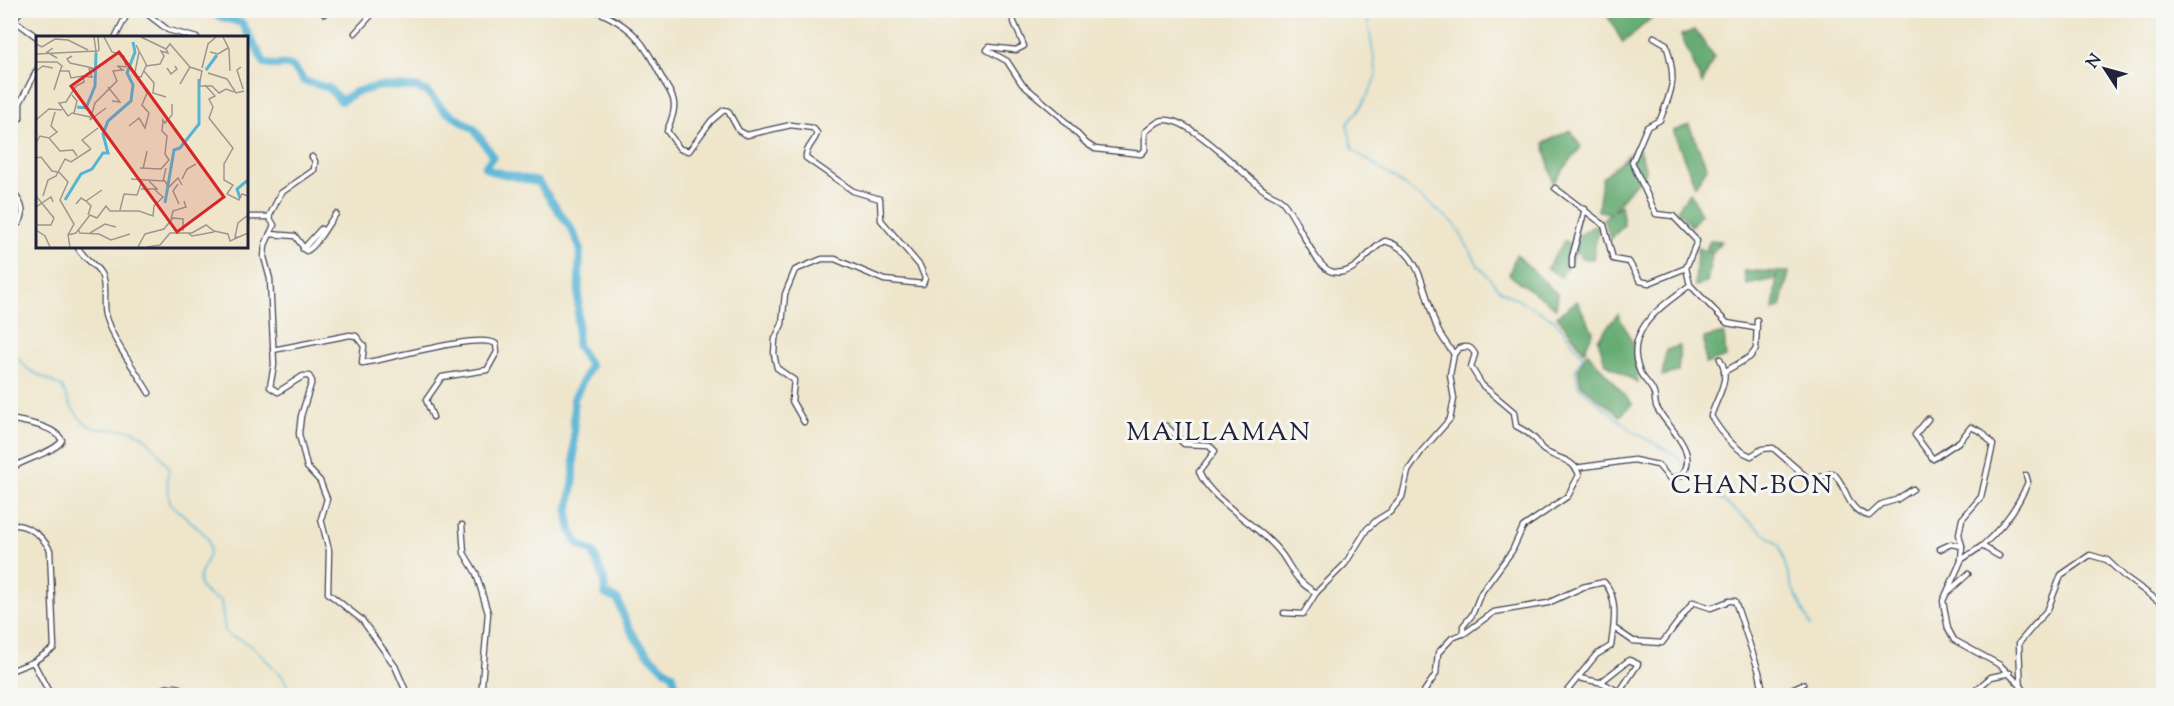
<svg xmlns="http://www.w3.org/2000/svg" width="2174" height="706" viewBox="0 0 2174 706" font-family="'Sorts Mill Goudy',serif">
  <style>
    .forest { fill: #66ac73; stroke: #446757; stroke-width: 1.5 }
    .lines { fill: none; stroke-linecap: round; stroke-linejoin: round }
    .stream { stroke: #56b4d5; stroke-width: 1.5 }
    .river { stroke: #56b4d5; stroke-width: 8 }
    .minor-casing { stroke: #413f50; stroke-width: 7 }
    .minor { stroke: #fff; stroke-width: 4.5 }
    .labels { text-anchor: middle; dominant-baseline: central; stroke-width: 6; stroke-linejoin: round; paint-order: stroke }
    .quarter-label { font-size: 26px; letter-spacing: 1.5px; fill: #22223b; stroke: #f6f6f2 }
    .inset-river { fill: none; stroke: #56b4d5; stroke-width: 3 }
    .inset-road { fill: none; stroke: #9c9791; stroke-width: 1.5 }
    .view { fill: #d62828; fill-opacity: 0.15; stroke: #d62828; stroke-width: 3 }
    .inset-edge { fill: none; stroke: #22223b; stroke-width: 3 }
  </style>
  <rect width="100%" height="100%" fill="#f6f6f2"/>
  <filter id="ink" filterUnits="userSpaceOnUse"><feTurbulence type="fractalNoise" baseFrequency=".0167" numOctaves="2"/><feDisplacementMap in="SourceGraphic" scale="12" xChannelSelector="R" yChannelSelector="G"/><feConvolveMatrix kernelMatrix="1 2 1 2 8 2 1 2 1" color-interpolation-filters="sRGB"/></filter>
  <filter id="wash" filterUnits="userSpaceOnUse"><feTurbulence type="fractalNoise" baseFrequency=".008" numOctaves="4" result="noise"/><feDisplacementMap in="SourceGraphic" scale="24" xChannelSelector="R" yChannelSelector="G"/><feGaussianBlur stdDeviation="1.35" result="paint"/><feColorMatrix in="noise" values="0 0 0 0 0 0 0 0 0 0 0 0 0 0 0 0 0 1.4 0 .05"/><feComposite in="paint" operator="in"/></filter>
  <g filter="url(#wash)">
    <rect width="100%" height="100%" fill="#eee5ca"/>
    <g class="forest">
      <polygon points="1610,10 1659,10 1659,11 1623,43 1607,15"/>
      <polygon points="1695,30 1714,57 1702,84 1681,35"/>
      <polygon points="1689,125 1707,168 1695,186 1673,131"/>
      <polygon points="1570,130 1581,147 1553,183 1544,143"/>
      <polygon points="1638,146 1646,171 1613,210 1621,205 1624,225 1611,239 1603,219 1610,213 1598,211 1602,178"/>
      <polygon points="1690,192 1701,214 1691,226 1677,210"/>
      <polygon points="1599,222 1593,259 1581,259 1577,250 1561,277 1547,268 1565,240 1577,249 1574,239"/>
      <polygon points="1710,240 1721,241 1712,254 1707,283 1695,286 1697,248 1711,253 1706,250"/>
      <polygon points="1516,254 1558,295 1556,308 1509,275"/>
      <polygon points="1744,271 1789,272 1781,307 1773,310 1777,275 1775,279 1747,285"/>
      <polygon points="1577,301 1593,332 1584,351 1557,316"/>
      <polygon points="1618,314 1633,344 1638,383 1605,363 1598,339"/>
      <polygon points="1724,333 1726,357 1705,364 1704,338"/>
      <polygon points="1680,346 1678,372 1662,376 1666,350"/>
      <polygon points="1587,352 1632,404 1620,416 1581,385 1578,369"/>
    </g>
    <g class="lines">
      <g class="stream">
        <polyline points="1366,10 1377,76 1363,104 1347,124 1353,150 1421,197 1455,224 1478,265 1500,290 1555,320 1583,356 1575,370 1579,387 1634,432 1677,456 1685,466"/>
        <path d="M10,350L29,370L62,387C68,402 81,429 101,429C111,430 123,427 134,431C149,438 160,455 169,468L167,481L170,503C177,510 206,533 208,539C218,565 175,583 221,601L225,631L229,636L242,640L257,651L282,676L289,689L298,691L301,696"/>
        <polyline points="1687,470 1693,477 1779,545 1792,587 1811,626"/>
      </g>
      <path class="river" d="M215,10L218,16L242,23L265,64C288,69 286,55 304,81L329,88L341,101L356,92L380,86L416,87L427,92L444,110L474,129L493,156L485,167L491,171L538,182L572,230L580,247L577,345L590,366L574,399V477L568,514L571,531L579,545L593,552L604,579L605,594L618,600C627,632 646,657 673,675L678,696"/>
    </g>
  </g>
  <g filter="url(#ink)">
    <g class="lines">
      <g class="minor-casing">
        <g id="minor">
          <polyline points="142,10 168,30 197,38"/>
          <path d="M594,10C635,27 643,42 662,78C666,86 674,95 674,104C675,113 670,123 667,131L680,149L689,151L711,121L724,110L728,111L739,131L747,135L791,125L813,128L817,133C815,142 805,148 806,158L853,191L880,199L881,220L920,266L925,278L923,284L884,280L835,259H822L795,270L785,294L782,324L775,339L774,354L777,368L794,380L792,401L804,422"/>
          <path d="M1009,10L1024,46L1016,50L989,47L987,50L1007,61L1022,84L1060,116L1086,143L1095,149L1141,154L1145,150V132C1151,128 1157,120 1164,120C1190,117 1243,175 1264,190C1269,194 1275,196 1280,199C1297,214 1313,268 1333,272C1357,276 1367,250 1385,241C1424,251 1424,300 1438,330C1442,338 1448,346 1454,354L1450,375L1454,399L1450,419L1421,452L1408,471L1402,497L1390,512L1377,520L1367,529L1345,564L1316,593L1303,614L1284,613"/>
          <polyline points="324,14 326,10"/>
          <polyline points="14,20 38,38"/>
          <polyline points="10,22 22,10"/>
          <polyline points="355,33 376,10"/>
          <path d="M1654,37L1666,44C1677,80 1673,87 1660,120L1647,127L1632,162L1656,214L1673,216L1697,241L1686,268L1690,285"/>
          <polyline points="115,38 129,10"/>
          <polyline points="20,118 20,103 38,68"/>
          <path d="M10,187C18,199 28,210 19,223"/>
          <polyline points="1555,188 1604,225 1613,259 1629,262 1640,281 1649,283 1686,268"/>
          <polyline points="246,217 269,217 274,225 265,245 264,257 270,279 274,365 270,387 278,392 303,376 309,376 312,381 301,416 299,434 307,467 320,481 327,499 321,519 329,550 328,593 362,620 395,666 408,696"/>
          <polyline points="269,217 281,193 314,170 315,161 312,157"/>
          <path d="M270,234L295,236L306,251C316,248 327,224 336,214"/>
          <path d="M77,246C83,259 96,264 101,274C107,286 102,302 105,315C113,342 135,369 149,393"/>
          <polyline points="303,249 321,229"/>
          <polyline points="1572,266 1572,257 1585,209"/>
          <path d="M273,350L350,335L356,336L364,346L362,363C387,360 479,332 496,344L497,352L487,370L442,377L426,400L433,417"/>
          <path d="M1454,354L1459,348C1467,346 1471,346 1475,354L1471,367L1482,385L1514,412L1516,426C1522,429 1531,435 1536,440C1540,444 1539,448 1545,451C1556,459 1574,458 1579,475L1568,496L1523,527L1512,551L1481,593L1472,615L1463,626V634"/>
          <path d="M1720,359C1732,379 1717,396 1711,416C1721,432 1733,449 1751,456L1762,449L1773,448L1810,480L1833,473C1848,486 1845,510 1869,516L1882,504L1896,500L1913,489"/>
          <polyline points="1724,372 1750,357 1756,349 1757,320"/>
          <path d="M10,419C26,423 53,425 62,440C58,451 22,460 10,469"/>
          <polyline points="1928,419 1915,435 1933,459 1960,441 1971,427 1982,432 1993,445 1981,497 1962,519 1959,534 1962,546 1961,561 1943,601 1948,629 1954,640 2000,665 2022,687"/>
          <path d="M1166,426L1184,444L1209,445L1215,451L1199,472C1212,503 1261,525 1283,556C1295,574 1295,580 1316,593"/>
          <path d="M1575,468L1634,460L1658,465L1670,479L1682,475C1700,452 1668,428 1657,408C1654,403 1656,396 1653,391C1650,384 1643,379 1640,372C1622,331 1662,306 1690,285L1727,323L1755,328"/>
          <path d="M10,524C28,525 42,535 50,550L54,648L33,662L10,671"/>
          <polyline points="462,525 464,553 476,573 488,613 481,696"/>
          <path d="M1982,546C2002,528 2018,507 2028,482L2026,475"/>
          <polyline points="1940,549 1951,544 1962,546"/>
          <polyline points="1961,560 1982,546 1999,556"/>
          <polyline points="1948,592 1968,574"/>
          <polyline points="1614,628 1633,641 1662,643 1693,602 1711,608 1729,601 1735,601 1759,672 1764,696"/>
          <polyline points="33,662 51,696"/>
          <polyline points="1579,678 1603,683 1627,696"/>
          <polyline points="1601,682 1629,660 1638,664 1620,691"/>
          <path d="M158,691C168,686 181,683 187,696"/>
          <path d="M1421,696L1436,674L1438,653L1452,638L1465,633L1494,612L1548,603L1583,587L1604,582C1619,597 1614,626 1611,646L1596,655L1563,696"/>
          <polyline points="1775,696 1803,684"/>
          <polyline points="1969,696 1991,677 2010,673"/>
          <polyline points="2021,696 2019,643 2048,609 2061,575 2090,555 2107,560 2124,576 2164,605"/>
        </g>
      </g>
      <use href="#minor" class="minor"/>
    </g>
  </g>
  <g class="labels">
    <g class="quarter-label">
      <text x="1219" y="433">MAILLAMAN</text>
      <text x="1752" y="486">CHAN-BON</text>
    </g>
  </g>
  <g transform="translate(36 36)">
    <rect width="212" height="212" fill="#eee5ca"/>
    <path class="inset-river" d="M170,34L181,19M41,71L50,72L59,50L60,17M204,162L201,153L212,144M29,164L45,138L56,133L67,117H72L67,98L72,85L95,65L97,49L91,37L99,16L97,6M129,167L138,114L144,112L163,88V43"/>
    <path class="inset-road" d="M105,1L130,13L134,8L154,31L166,35L163,50H176L183,57L190,53L198,56M187,1L193,13L194,35M0,8L6,11L19,3L32,4L52,14M100,9L111,30M17,12L11,16L21,22M174,16L182,18L192,12M59,17L63,14L62,1M0,18L60,15L58,1M36,20L31,23L34,27L57,32L53,33L56,41L47,40L48,46L40,50M0,26H21L26,30L24,35H33L35,42L47,40M205,31L201,34L207,53M131,32L135,38L141,33L139,30M166,32L172,8L180,1M0,35L7,30L17,32M108,35L118,47L117,57L130,61M172,37L191,43L200,57L208,55M100,40L105,41L110,30L124,28L128,20L125,15L132,17L130,13M144,48L154,31M169,49L179,60L173,63L177,71L173,82L197,112L188,128V144L197,149L191,158L203,164L206,158L212,160M40,50L30,66L23,67L32,80L36,77L54,81M72,51L84,66L76,65M18,54L24,35M36,59L41,65L38,77M0,84L13,73L26,74M54,84L59,67L81,45L77,35L87,34L81,30L90,31L88,20L76,16L68,1M54,84L70,72M93,90L103,82L109,92L113,77L106,69L111,57L99,36L103,16M13,102L24,115L37,114L41,120M0,107L4,100L13,102L21,96L15,90L19,76M55,113L46,104L62,92M0,122L5,121L16,135L22,136M104,132L125,133L133,124L129,118L131,100L126,95L127,84L129,87L136,79V68M107,133L111,115M23,136L32,146L24,164L38,188L32,199L34,211M95,143L127,145L130,132M146,143L151,133L160,128M128,144L133,151L142,142L146,149M142,148L137,155L143,168M105,153H121L113,145M0,160L18,182M7,160L12,144L20,140L29,123L35,126L55,113M50,165L66,154M40,168L45,162L50,165L55,170L52,179M0,171L15,161L17,166M84,174L88,158L101,159L106,145M135,183L137,175L150,171L148,165M0,189H15L18,182M42,193L44,197L63,198L75,204L94,198M0,194L9,200L14,211M54,197L69,188L80,191M152,197L156,200L178,196M32,199L40,197L54,179L61,182L70,170L74,175H103L117,180L118,170L127,161L119,154M204,201H199L202,187L212,179M102,211L109,198L128,193L137,182L147,183V195M111,211L124,209L134,197H156L170,189L178,195L192,198L194,205L212,197"/>
    <path class="view" d="M83,16L188,161L141,196L35,50Z"/>
    <rect width="212" height="212" class="inset-edge"/>
  </g>
  <rect width="2174" height="706" fill="none" stroke="#f6f6f2" stroke-width="36"/>
  <g transform="translate(2105 69) rotate(306)" stroke="#f6f6f2" stroke-width="4.5" paint-order="stroke">
  <path d="M0-4.5L10 22L0 15L-10 22Z" fill="#22223b"/>
  <text y="-9" font-size="16" font-weight="bold" text-anchor="middle" fill="#22223b">N</text>
  </g>
</svg>
